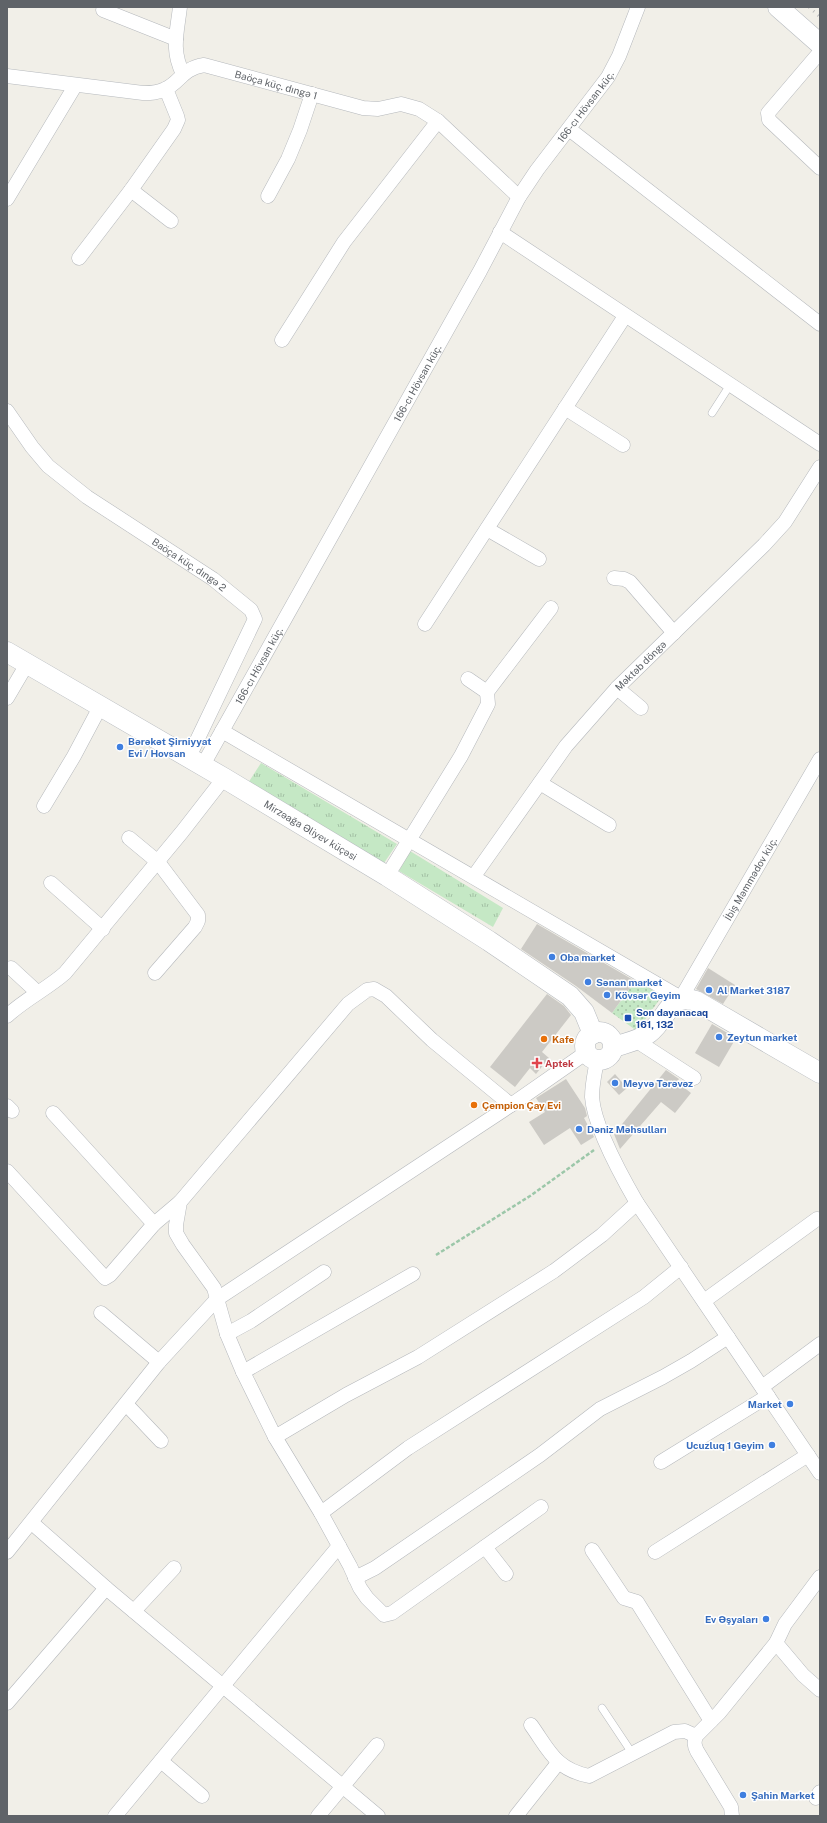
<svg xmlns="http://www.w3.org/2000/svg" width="827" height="1823" viewBox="0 0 827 1823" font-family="'Public Sans',sans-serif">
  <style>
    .grass { fill: url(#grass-tufts) }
    .park { fill: url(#park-dots) }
    .building { fill: #cccac5 }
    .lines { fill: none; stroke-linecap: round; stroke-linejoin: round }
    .lane-casing { stroke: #b5b8bc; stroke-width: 8 }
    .street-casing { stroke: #b5b8bc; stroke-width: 15 }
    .secondary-casing { stroke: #b6babf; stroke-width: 21 }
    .path { stroke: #9cc7a9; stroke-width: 2.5; stroke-dasharray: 4 2; stroke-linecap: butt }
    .lane { stroke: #fff; stroke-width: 7 }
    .street { stroke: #fff; stroke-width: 14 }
    .secondary { stroke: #fff; stroke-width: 20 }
    .rail { stroke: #b6b7b8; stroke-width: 3; stroke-dasharray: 1 5; stroke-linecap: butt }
    .shop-dot { fill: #3f7fe0; stroke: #fff; stroke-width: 1.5 }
    .transit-dot { fill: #1a4fb4; stroke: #fff; stroke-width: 1.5 }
    .food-dot { fill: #e8710a; stroke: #fff; stroke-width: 1.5 }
    .health-dot { fill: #e0444e; stroke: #fff; stroke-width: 1.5 }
    .labels { text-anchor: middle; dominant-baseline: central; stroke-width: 3; stroke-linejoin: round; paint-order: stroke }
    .street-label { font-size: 10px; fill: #5f6368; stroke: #fff }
    .shop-label { font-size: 10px; font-weight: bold; fill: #366cbe; stroke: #fff; text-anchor: start }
    .transit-label { font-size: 10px; font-weight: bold; fill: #164399; stroke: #fff; text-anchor: start }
    .food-label { font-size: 10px; font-weight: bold; fill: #c56008; stroke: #fff; text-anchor: start }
    .health-label { font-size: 10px; font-weight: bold; fill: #be3a42; stroke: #fff; text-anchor: start }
  </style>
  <defs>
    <pattern id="grass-tufts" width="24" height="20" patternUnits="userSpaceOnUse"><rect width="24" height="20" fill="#c5e8c5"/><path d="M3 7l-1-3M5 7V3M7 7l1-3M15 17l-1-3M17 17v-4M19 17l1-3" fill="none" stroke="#a3c0a4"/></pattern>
    <pattern id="park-dots" width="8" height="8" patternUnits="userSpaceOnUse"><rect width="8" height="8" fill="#c5e8c5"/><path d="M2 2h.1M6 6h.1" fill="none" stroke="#a3c0a4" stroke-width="1.8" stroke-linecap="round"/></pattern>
  </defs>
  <rect width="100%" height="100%" fill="#f1efe8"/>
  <g class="grass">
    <polygon points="261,763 397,844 384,863 248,783"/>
    <polygon points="410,851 503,908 493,927 399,871"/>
  </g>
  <polygon class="park" points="636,980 662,996 637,1031 612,1013"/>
  <g class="building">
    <polygon points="537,924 635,981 612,1013 576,986 521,949"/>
    <polygon points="708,968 735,985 723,1004 696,989"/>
    <polygon points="547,994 564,1006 571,1015 542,1052 549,1058 536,1074 530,1068 515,1087 490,1067"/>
    <polygon points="712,1024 736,1038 719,1067 695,1053"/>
    <polygon points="666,1070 679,1079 677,1082 691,1093 675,1113 661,1102 620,1149 614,1134"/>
    <polygon points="615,1074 627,1088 619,1095 607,1082"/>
    <polygon points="566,1079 585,1108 587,1116 584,1118 594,1137 581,1145 570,1128 544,1145 529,1122 545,1112 536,1098"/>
  </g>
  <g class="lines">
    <g class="lane-casing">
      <g id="lane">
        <polyline points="712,413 730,385"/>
        <polyline points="602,1708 632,1753"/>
      </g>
    </g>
    <g class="street-casing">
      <g id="street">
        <path d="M180,7C177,33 171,50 183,74"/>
        <polyline points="103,10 176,39"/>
        <polyline points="820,52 768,113 769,120 820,168"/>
        <path id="s1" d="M7,76L143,93C151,93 158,93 165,89C181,82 181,69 204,65L363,108L378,109L401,104L419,109L438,121L519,197"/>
        <polyline points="569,129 820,324"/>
        <polyline points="131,190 171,221"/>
        <polyline points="268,196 288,159 300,130 312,94"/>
        <polyline points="7,199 75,86"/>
        <polyline points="500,232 820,444"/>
        <polyline points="79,258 131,190 174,129 178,120 177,116 166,89"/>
        <polyline points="282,340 344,242 438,121"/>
        <polyline points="565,408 623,445"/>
        <path id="s2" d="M7,411L32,447L48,466L87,497L213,579L251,610L255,619L189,757"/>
        <polyline points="487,529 539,559"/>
        <polyline points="614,578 624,579 630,582 674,633"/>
        <polyline points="425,624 625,316"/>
        <polyline points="468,679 487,692"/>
        <polyline points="617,688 641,708"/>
        <polyline points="7,698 27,664"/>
        <path id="s3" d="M222,731L681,998L820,759"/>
        <path id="s4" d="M203,765L480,271L519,197L537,170L608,77L619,56L638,7"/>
        <polyline points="540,783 609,825"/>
        <polyline points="44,806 74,756 100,707"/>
        <polyline points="129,838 158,862 198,915 198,921 195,927 155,973"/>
        <polyline points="387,876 461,756 488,704 487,692 551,608"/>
        <path id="s5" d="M474,876L566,746L617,688L764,545L785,522L820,467"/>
        <polyline points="51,883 103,929"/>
        <polyline points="11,968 37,992"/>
        <path d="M7,1016C25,999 47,989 65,973L182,832L224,778"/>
        <polyline points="637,1040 643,1045 694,1078"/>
        <path d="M597,1060C595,1072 592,1084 592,1097C594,1127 622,1177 637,1203L820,1473"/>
        <polyline points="511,1105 432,1040 386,996 374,989 367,990 348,1004 180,1202 176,1225 176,1233 183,1245 214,1288 227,1334 243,1372 275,1437 321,1513 350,1566 360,1588 367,1598 384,1615 392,1613 541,1507"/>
        <polyline points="7,1106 12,1111"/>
        <polyline points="53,1113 154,1224"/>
        <polyline points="7,1171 105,1278 110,1275 154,1224 180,1202"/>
        <polyline points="704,1301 817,1219"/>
        <polyline points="101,1313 159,1362"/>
        <polyline points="227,1334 251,1321 324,1272"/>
        <polyline points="243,1372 413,1274"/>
        <polyline points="762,1387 820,1344"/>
        <polyline points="126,1404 161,1441"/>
        <polyline points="275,1437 346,1395 418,1357 554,1271 602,1235 637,1203"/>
        <polyline points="661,1462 768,1396"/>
        <polyline points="321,1513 408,1448 644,1297 681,1267"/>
        <polyline points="32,1523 106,1588 378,1816"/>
        <polyline points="485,1547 506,1574"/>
        <polyline points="592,1550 624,1598 637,1602 711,1721"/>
        <polyline points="7,1552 159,1362 217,1299 511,1105 587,1052"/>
        <polyline points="655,1552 808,1455"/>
        <polyline points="820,1577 785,1624 776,1643 803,1675 820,1690"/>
        <polyline points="355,1578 375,1568 540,1455 600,1409 663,1377 691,1361 728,1337"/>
        <polyline points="134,1611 174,1568"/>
        <polyline points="7,1703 106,1588"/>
        <path d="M531,1725C549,1750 555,1769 589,1776L674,1732L685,1731L696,1736"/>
        <polyline points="161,1761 202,1796"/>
        <polyline points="816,1798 820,1792"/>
        <polyline points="115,1816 339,1546"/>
        <polyline points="318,1816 377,1745"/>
        <polyline points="516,1816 558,1763"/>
        <path d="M732,1816L731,1807L697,1751C694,1745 694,1742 696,1736L719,1713L776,1643"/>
      </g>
    </g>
    <g class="secondary-casing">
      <g id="secondary">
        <polyline points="778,7 820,44"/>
        <path id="s6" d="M7,652L224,778L387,876L489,941L570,996L584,1012L593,1034"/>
        <circle cx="599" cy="1046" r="14"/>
        <path d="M614,1047C625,1043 639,1041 649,1033C668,1019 668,992 696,1001L820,1073"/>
      </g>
    </g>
    <polyline class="path" points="436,1255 530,1196 594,1150"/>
    <use href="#lane" class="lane"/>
    <use href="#street" class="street"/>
    <use href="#secondary" class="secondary"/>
    <polyline class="rail" points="809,7 820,17"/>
  </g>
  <g class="shop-dot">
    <circle cx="120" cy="747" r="4"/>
    <circle cx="552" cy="957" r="4"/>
    <circle cx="588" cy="982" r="4"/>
    <circle cx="709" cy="990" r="4"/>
    <circle cx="607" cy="995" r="4"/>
    <circle cx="719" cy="1037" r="4"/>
    <circle cx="615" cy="1083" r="4"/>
    <circle cx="579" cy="1129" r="4"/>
    <circle cx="790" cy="1404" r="4"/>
    <circle cx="772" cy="1445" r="4"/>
    <circle cx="766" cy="1619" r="4"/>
    <circle cx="743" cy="1795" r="4"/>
  </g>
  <rect class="transit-dot" x="624" y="1014" width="8" height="8" rx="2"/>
  <g class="food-dot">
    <circle cx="544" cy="1039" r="4"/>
    <circle cx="474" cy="1105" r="4"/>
  </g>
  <path class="health-dot" d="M535 1057h4v4h4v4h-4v4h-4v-4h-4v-4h4z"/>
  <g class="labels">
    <g class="street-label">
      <text stroke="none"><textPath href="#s1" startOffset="281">Baöça küç. dıngə 1</textPath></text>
      <text stroke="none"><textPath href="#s4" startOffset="762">166-cı Hövsan küç.</textPath></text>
      <text stroke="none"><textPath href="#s4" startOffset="438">166-cı Hövsan küç.</textPath></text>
      <text stroke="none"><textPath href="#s2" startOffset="241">Baöça küç. dıngə 2</textPath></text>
      <text stroke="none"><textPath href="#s5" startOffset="269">Məktəb döngə</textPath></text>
      <text stroke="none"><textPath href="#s4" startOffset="114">166-cı Hövsan küç.</textPath></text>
      <text stroke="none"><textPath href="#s6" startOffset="352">Mirzəağa Əliyev küçəsi</textPath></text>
      <text stroke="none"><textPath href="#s3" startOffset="669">İbiş Məmmədov küç.</textPath></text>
    </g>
    <g class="shop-label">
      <text x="128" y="741">Bərəkət Şirniyyat<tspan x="128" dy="12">Evi / Hovsan</tspan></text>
      <text x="560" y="957">Oba market</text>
      <text x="596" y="982">Sənan market</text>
      <text x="717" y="990">Al Market 3187</text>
      <text x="615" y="995">Kövsər Geyim</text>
      <text x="727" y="1037">Zeytun market</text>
      <text x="623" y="1083">Meyvə Tərəvəz</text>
      <text x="587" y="1129">Dəniz Məhsulları</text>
      <text x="782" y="1404" text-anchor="end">Market</text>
      <text x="764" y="1445" text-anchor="end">Ucuzluq 1 Geyim</text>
      <text x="758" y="1619" text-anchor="end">Ev Əşyaları</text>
      <text x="751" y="1795">Şahin Market</text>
    </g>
    <g class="transit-label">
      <text x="636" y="1012">Son dayanacaq<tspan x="636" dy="12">161, 132</tspan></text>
    </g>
    <g class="food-label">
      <text x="552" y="1039">Kafe</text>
      <text x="482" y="1105">Çempion Çay Evi</text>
    </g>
    <g class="health-label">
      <text x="545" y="1063">Aptek</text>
    </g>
  </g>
  <rect width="827" height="1823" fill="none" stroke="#5f6368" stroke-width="16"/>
</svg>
